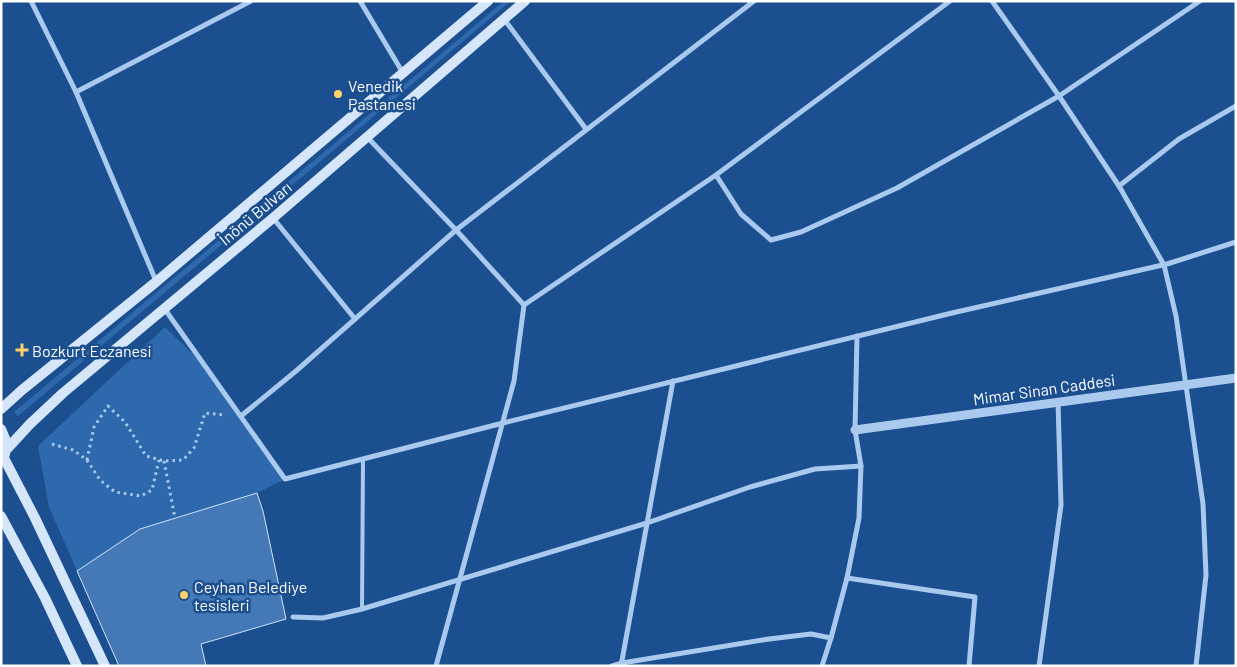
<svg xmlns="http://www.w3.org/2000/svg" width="1237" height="667" viewBox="0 0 1237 667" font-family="Barlow,sans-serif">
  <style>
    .green { fill: #2e69ad }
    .building { fill: #4478b7; stroke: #cfe3fa }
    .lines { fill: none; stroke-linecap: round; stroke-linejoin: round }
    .path { stroke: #a9c9ee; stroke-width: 3; stroke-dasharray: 2.5 4; stroke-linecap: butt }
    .service { stroke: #a9c9ee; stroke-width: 4 }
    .minor { stroke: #a9c9ee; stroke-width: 5 }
    .tertiary { stroke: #a9c9ee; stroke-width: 9 }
    .secondary { stroke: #d6e6fa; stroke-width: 10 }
    .poi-dot { fill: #ffd166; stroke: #1b4f8f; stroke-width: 2 }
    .labels { text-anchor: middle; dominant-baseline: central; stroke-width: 5; stroke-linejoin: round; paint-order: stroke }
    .poi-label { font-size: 16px; fill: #fff; stroke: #1b4f8f; text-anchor: start }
    .street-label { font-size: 16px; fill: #fff; stroke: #1b4f8f }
  </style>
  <rect width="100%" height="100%" fill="#1b4f8f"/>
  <g class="green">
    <polygon points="504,1 511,1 18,416 14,412"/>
    <polygon points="165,327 199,360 285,479 257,493 77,571 49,507 38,446"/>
  </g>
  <polygon class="building" points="257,493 263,511 286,619 201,644 206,666 119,666 77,571 140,529"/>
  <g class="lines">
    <g class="path">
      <polyline points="52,444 73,450 87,460 94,427 108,406 125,422 146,456 164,461 183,460 194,448 205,413 225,415"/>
      <polyline points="87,460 100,480 115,492 141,496 152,490 159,460"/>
      <polyline points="164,461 175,518"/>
    </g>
    <polyline class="service" points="362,609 363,459"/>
    <g class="minor">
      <polyline points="31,1 76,92 156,281"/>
      <polyline points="360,1 403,73"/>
      <polyline points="992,1 1059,96 1119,186 1164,265 1176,316 1203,504 1206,575 1196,666"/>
      <polyline points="504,19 586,129"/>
      <polyline points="76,92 251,1"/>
      <polyline points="367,137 456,230 524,305 514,381 436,666"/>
      <polyline points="716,175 741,214 771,240 801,232 897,188 1059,96 1200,1"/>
      <polyline points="1119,186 1179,139 1236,106"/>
      <polyline points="273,218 355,319"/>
      <polyline points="524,305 716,175 950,1"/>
      <polyline points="164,308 285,479 503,423 952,313 1167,264 1236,242"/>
      <polyline points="241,416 296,371 456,230 754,1"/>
      <polyline points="847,578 975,597 969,666"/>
      <polyline points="293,617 323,618 362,609 647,523 750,487 815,469 861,466"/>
      <polyline points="612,666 622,663 769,639 811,634 831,638"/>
      <polyline points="621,666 673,381"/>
      <polyline points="822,666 831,638 847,578 859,518 861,466 855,430 857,336"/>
      <polyline points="1039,666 1061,505 1058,402"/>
    </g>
    <polyline class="tertiary" points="855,430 1236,378"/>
    <g class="secondary">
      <polyline points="1,409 22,390 156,282 488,1"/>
      <polyline points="1,429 6,441 5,454"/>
      <polyline points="6,450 30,424 63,393 273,218 525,1"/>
      <polyline points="4,458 35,518 105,666"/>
      <polyline points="1,516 45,598 77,666"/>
    </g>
  </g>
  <g class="poi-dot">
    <circle cx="338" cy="94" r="5"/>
    <path d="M19.5 342.5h5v5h5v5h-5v5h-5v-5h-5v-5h5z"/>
    <circle cx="184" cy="595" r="5"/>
  </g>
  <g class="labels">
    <g class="poi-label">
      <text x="348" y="85">Venedik<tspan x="348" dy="18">Pastanesi</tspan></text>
      <text x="32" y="350">Bozkurt Eczanesi</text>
      <text x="194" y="586">Ceyhan Belediye<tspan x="194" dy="18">tesisleri</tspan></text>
    </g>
    <g class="street-label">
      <text transform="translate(255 213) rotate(-40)">İnönü Bulvarı</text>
      <text transform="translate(1044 389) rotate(-8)">Mimar Sinan Caddesi</text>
    </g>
  </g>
  <rect width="1237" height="667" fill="none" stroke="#ffffff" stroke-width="5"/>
</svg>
